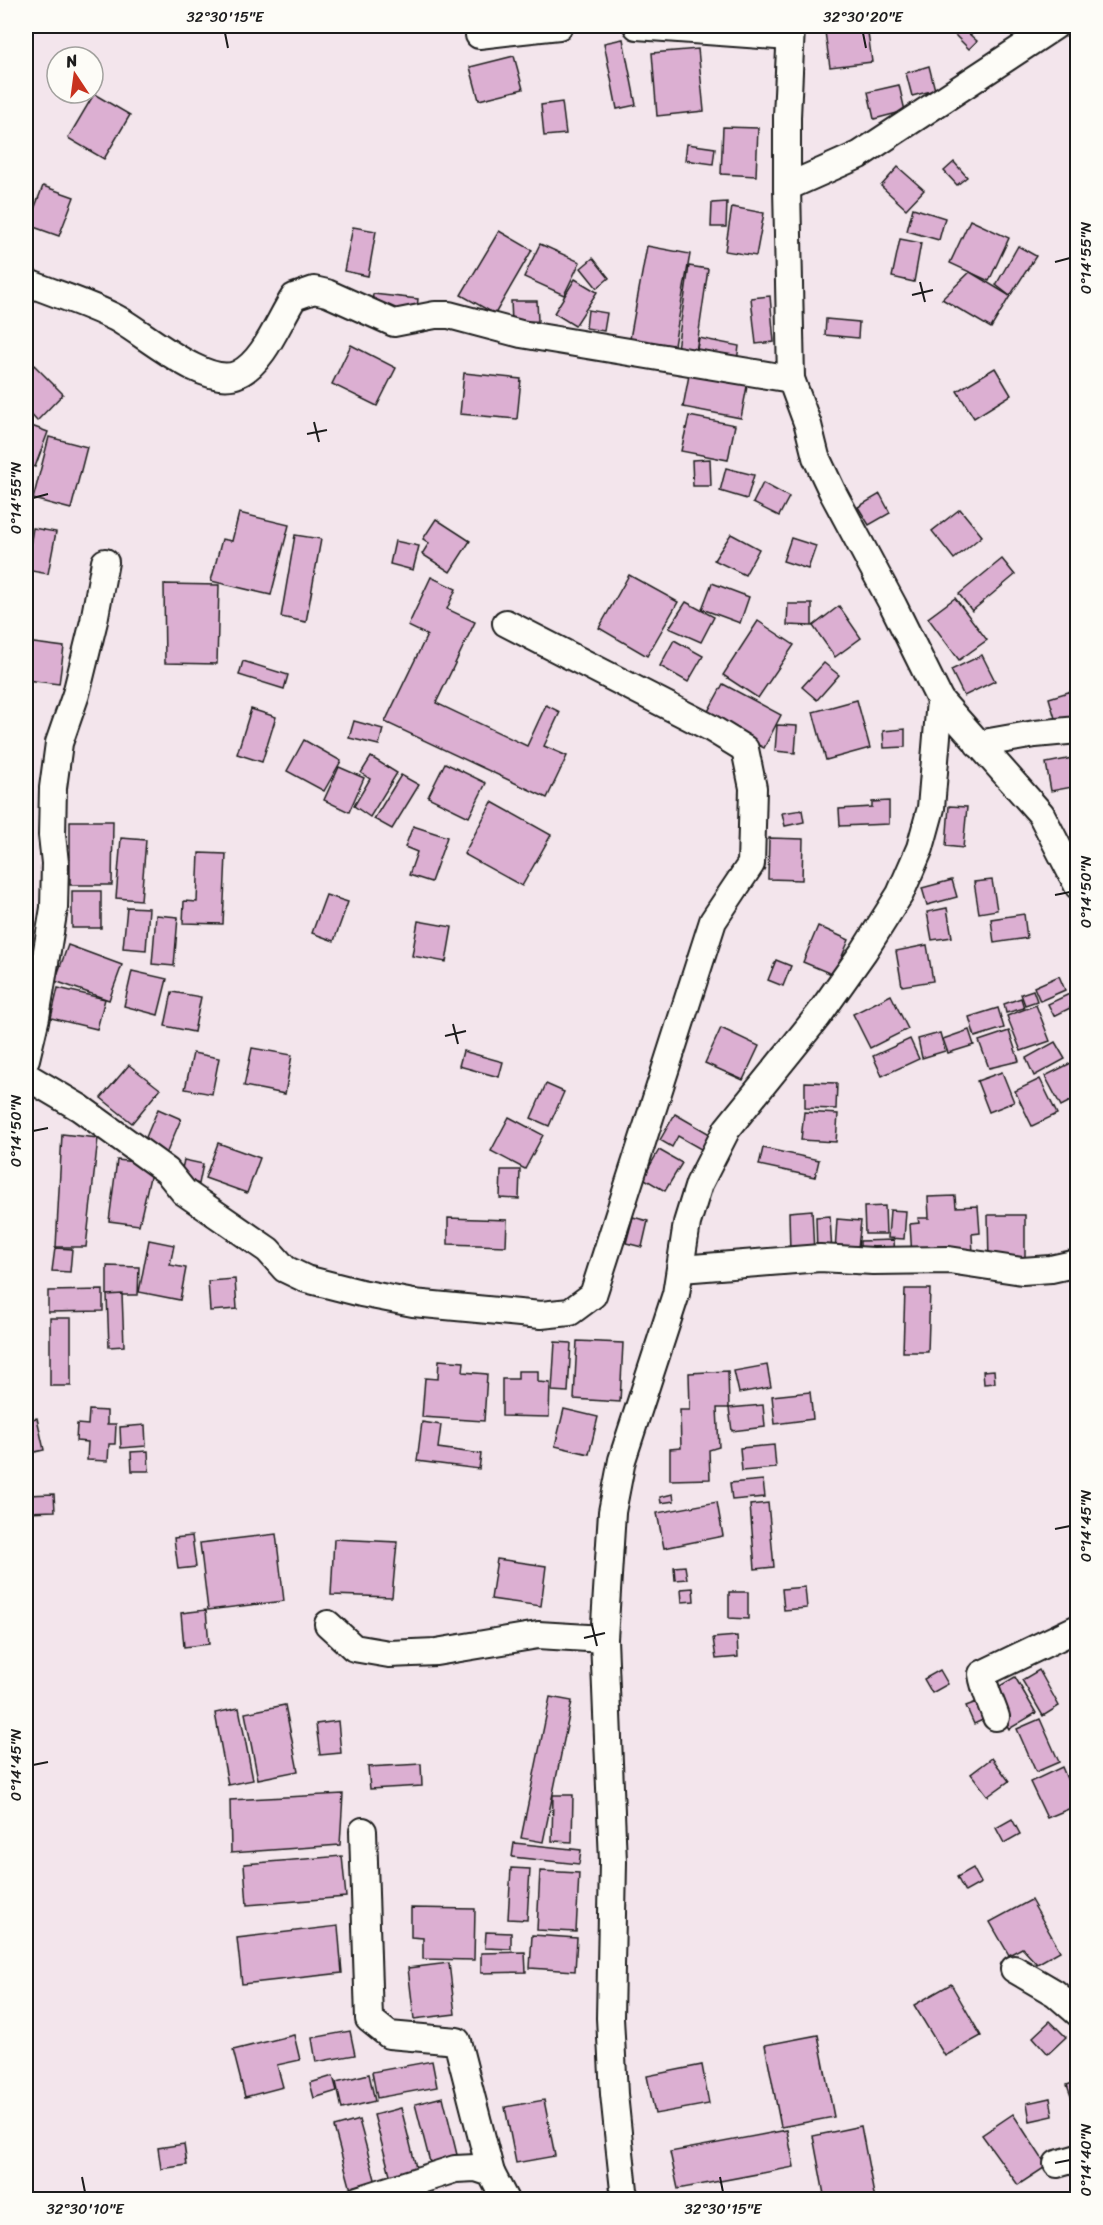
<svg xmlns="http://www.w3.org/2000/svg" width="1103" height="2225" viewBox="0 0 1103 2225" font-family="Sriracha,sans-serif">
  <style>
    .building { fill: #dcafd2; stroke: #1c1c1c; stroke-width: 1.5 }
    .lines { fill: none; stroke-linecap: round; stroke-linejoin: round }
    .minor-casing { stroke: #1c1c1c; stroke-width: 30 }
    .minor { stroke: #fdfcf7; stroke-width: 26 }
    .ticks { fill: none; stroke: #1c1c1c; stroke-width: 2 }
    .neatline { fill: none; stroke: #1c1c1c; stroke-width: 2 }
    .ticks-label { font-size: 15px; text-anchor: middle; fill: #1c1c1c }
  </style>
  <rect width="100%" height="100%" fill="#f3e5ec"/>
  <filter id="ink" filterUnits="userSpaceOnUse"><feTurbulence type="fractalNoise" baseFrequency=".0167" numOctaves="2"/><feDisplacementMap in="SourceGraphic" scale="12" xChannelSelector="R" yChannelSelector="G"/><feConvolveMatrix kernelMatrix="1 2 1 2 8 2 1 2 1" color-interpolation-filters="sRGB"/></filter>
  <g filter="url(#ink)">
    <g class="building">
      <polygon points="867,26 872,62 830,67 825,32"/>
      <polygon points="954,26 960,26 977,41 969,49 950,30"/>
      <polygon points="623,39 636,105 617,109 604,43"/>
      <polygon points="698,49 704,111 657,116 652,53"/>
      <polygon points="514,56 523,89 479,100 470,67"/>
      <polygon points="929,66 935,90 912,96 906,73"/>
      <polygon points="899,85 905,111 874,119 868,92"/>
      <polygon points="94,94 130,115 104,159 68,138"/>
      <polygon points="562,102 566,134 544,136 541,105"/>
      <polygon points="723,127 758,128 756,176 721,174"/>
      <polygon points="687,144 715,148 713,164 685,160"/>
      <polygon points="954,162 967,177 957,185 944,171"/>
      <polygon points="898,167 924,190 906,209 881,186"/>
      <polygon points="43,186 74,197 59,236 28,225"/>
      <polygon points="727,202 726,227 711,227 712,203"/>
      <polygon points="732,207 764,213 756,256 725,251"/>
      <polygon points="913,208 945,218 939,240 907,231"/>
      <polygon points="970,220 1009,238 989,281 950,263"/>
      <polygon points="353,227 376,231 368,276 344,271"/>
      <polygon points="499,231 532,250 495,314 461,295"/>
      <polygon points="900,239 921,243 914,282 892,277"/>
      <polygon points="540,244 580,262 564,295 524,277"/>
      <polygon points="647,246 690,254 673,351 629,344"/>
      <polygon points="1018,246 1036,256 1010,296 996,285"/>
      <polygon points="593,258 609,278 597,288 581,268"/>
      <polygon points="689,266 708,269 696,352 677,349"/>
      <polygon points="970,272 1010,296 991,328 942,299"/>
      <polygon points="575,279 597,292 575,326 554,313"/>
      <polygon points="373,294 418,299 416,318 371,313"/>
      <polygon points="770,296 774,342 756,344 751,298"/>
      <polygon points="511,301 537,301 538,321 512,322"/>
      <polygon points="588,310 607,313 604,331 586,328"/>
      <polygon points="826,319 859,322 858,338 825,335"/>
      <polygon points="699,338 739,346 737,361 696,354"/>
      <polygon points="351,345 396,368 377,406 332,384"/>
      <polygon points="34,365 63,394 37,421 26,409 26,374"/>
      <polygon points="995,368 1011,395 974,418 957,391"/>
      <polygon points="690,370 748,381 741,418 683,407"/>
      <polygon points="464,373 521,379 517,419 460,414"/>
      <polygon points="689,416 735,425 728,460 681,451"/>
      <polygon points="26,424 48,432 35,467 26,464"/>
      <polygon points="49,437 87,447 71,509 33,499"/>
      <polygon points="710,459 711,486 693,486 692,460"/>
      <polygon points="726,468 754,475 747,499 720,491"/>
      <polygon points="763,483 789,497 779,516 753,503"/>
      <polygon points="880,494 890,513 869,525 858,507"/>
      <polygon points="960,509 982,536 954,559 932,531"/>
      <polygon points="239,513 289,525 271,595 211,581 222,539 232,541"/>
      <polygon points="436,519 470,541 450,572 422,554 429,543 423,539"/>
      <polygon points="33,528 56,532 48,574 26,570"/>
      <polygon points="731,534 759,549 745,575 714,560"/>
      <polygon points="295,535 321,539 306,622 281,617"/>
      <polygon points="791,538 816,546 808,569 783,561"/>
      <polygon points="395,541 419,546 413,570 390,564"/>
      <polygon points="1002,559 1015,575 972,611 959,594"/>
      <polygon points="629,575 678,602 647,656 599,628"/>
      <polygon points="431,577 456,589 447,609 475,622 436,703 527,746 546,705 560,712 544,746 567,756 547,798 385,722 427,635 408,626"/>
      <polygon points="712,583 749,597 740,623 702,609"/>
      <polygon points="164,584 219,585 217,664 165,663"/>
      <polygon points="955,598 987,640 959,660 928,618"/>
      <polygon points="686,602 714,617 701,642 669,628"/>
      <polygon points="788,604 812,604 812,626 787,625"/>
      <polygon points="839,606 861,638 835,657 813,626"/>
      <polygon points="758,621 794,645 758,698 723,675"/>
      <polygon points="674,640 703,656 688,682 660,666"/>
      <polygon points="26,642 64,647 59,684 26,680"/>
      <polygon points="982,655 995,681 964,696 951,670"/>
      <polygon points="243,661 288,675 284,689 239,675"/>
      <polygon points="824,663 839,675 817,700 802,687"/>
      <polygon points="723,684 781,715 764,748 705,717"/>
      <polygon points="1078,689 1078,719 1057,725 1049,698"/>
      <polygon points="857,700 870,748 826,760 813,712"/>
      <polygon points="251,709 276,717 262,762 237,754"/>
      <polygon points="354,721 383,729 379,745 349,738"/>
      <polygon points="777,725 797,726 795,753 775,751"/>
      <polygon points="905,729 905,747 884,748 883,731"/>
      <polygon points="304,740 341,761 324,791 287,771"/>
      <polygon points="371,757 397,773 370,817 354,806 370,779 361,773"/>
      <polygon points="1078,757 1078,786 1051,791 1046,763"/>
      <polygon points="445,763 486,783 469,817 428,797"/>
      <polygon points="339,767 364,778 349,812 324,800"/>
      <polygon points="401,775 419,785 392,829 374,819"/>
      <polygon points="889,801 889,824 840,826 839,809 872,807 872,802"/>
      <polygon points="492,802 551,835 522,886 464,854"/>
      <polygon points="949,806 967,807 963,848 946,846"/>
      <polygon points="802,810 804,822 785,826 782,813"/>
      <polygon points="70,821 113,821 112,885 70,885"/>
      <polygon points="413,826 447,837 431,882 409,875 417,852 405,847"/>
      <polygon points="121,838 146,840 141,900 116,898"/>
      <polygon points="769,838 803,839 802,880 768,879"/>
      <polygon points="199,853 226,854 223,924 183,923 184,901 197,902"/>
      <polygon points="952,880 957,897 927,905 922,888"/>
      <polygon points="992,880 997,910 979,913 974,882"/>
      <rect x="72" y="891" width="29" height="37"/>
      <polygon points="326,895 348,902 334,941 312,933"/>
      <polygon points="127,907 149,908 146,950 123,948"/>
      <polygon points="947,908 952,937 932,940 927,912"/>
      <polygon points="1024,914 1027,938 994,943 991,919"/>
      <polygon points="156,915 178,917 174,966 152,964"/>
      <polygon points="418,921 452,927 446,962 412,956"/>
      <polygon points="818,926 849,940 834,975 803,962"/>
      <polygon points="68,945 122,965 109,1000 55,981"/>
      <polygon points="927,945 933,981 902,986 896,951"/>
      <polygon points="776,960 791,966 783,986 768,980"/>
      <polygon points="132,971 167,979 158,1015 124,1006"/>
      <polygon points="1059,976 1065,990 1040,1001 1034,987"/>
      <polygon points="58,988 105,999 97,1029 51,1018"/>
      <polygon points="1033,990 1037,1001 1025,1005 1021,994"/>
      <polygon points="1078,990 1078,1016 1075,1017 1070,1008 1054,1016 1048,1004"/>
      <polygon points="172,992 201,997 194,1032 165,1026"/>
      <polygon points="891,995 908,1029 870,1048 853,1014"/>
      <polygon points="1021,998 1024,1008 1006,1013 1004,1004"/>
      <polygon points="1036,1005 1050,1041 1021,1051 1007,1016"/>
      <polygon points="998,1008 1004,1028 975,1037 969,1017"/>
      <polygon points="721,1028 759,1046 743,1080 705,1063"/>
      <polygon points="969,1030 974,1045 948,1053 943,1039"/>
      <polygon points="1009,1031 1019,1061 989,1068 979,1041"/>
      <polygon points="940,1033 945,1051 922,1058 918,1039"/>
      <polygon points="910,1039 919,1059 882,1076 873,1056"/>
      <polygon points="1055,1042 1065,1059 1034,1076 1026,1058"/>
      <polygon points="252,1048 292,1055 285,1094 244,1086"/>
      <polygon points="463,1051 503,1062 499,1077 459,1066"/>
      <polygon points="193,1053 219,1058 212,1094 185,1089"/>
      <polygon points="1073,1062 1078,1070 1078,1097 1061,1106 1045,1076"/>
      <polygon points="129,1065 160,1089 132,1123 101,1098"/>
      <polygon points="1002,1072 1014,1102 989,1112 977,1081"/>
      <polygon points="1040,1079 1057,1114 1032,1126 1015,1091"/>
      <polygon points="805,1082 837,1083 836,1109 805,1108"/>
      <polygon points="546,1084 564,1092 549,1126 531,1118"/>
      <polygon points="158,1109 181,1119 164,1159 141,1149"/>
      <polygon points="804,1112 838,1114 836,1142 801,1140"/>
      <polygon points="675,1114 715,1137 706,1152 678,1136 672,1147 660,1140"/>
      <polygon points="509,1117 543,1135 525,1169 491,1151"/>
      <polygon points="62,1134 98,1138 86,1247 56,1247"/>
      <polygon points="26,1136 30,1137 26,1175"/>
      <polygon points="218,1143 260,1158 247,1193 205,1178"/>
      <polygon points="763,1148 819,1160 815,1177 759,1165"/>
      <polygon points="659,1150 682,1163 665,1191 643,1178"/>
      <polygon points="117,1160 153,1164 139,1225 109,1221"/>
      <polygon points="184,1160 203,1164 199,1184 180,1177"/>
      <polygon points="501,1170 520,1170 519,1199 500,1198"/>
      <polygon points="955,1196 956,1207 978,1206 980,1233 972,1234 973,1254 912,1257 910,1224 919,1223 918,1218 929,1218 928,1197"/>
      <polygon points="885,1206 886,1234 865,1234 864,1207"/>
      <polygon points="812,1210 814,1254 790,1253 789,1212"/>
      <polygon points="890,1210 906,1211 904,1239 888,1238"/>
      <polygon points="988,1215 1025,1215 1025,1262 989,1262"/>
      <polygon points="830,1216 832,1254 817,1254 816,1217"/>
      <polygon points="633,1217 648,1221 642,1247 626,1243"/>
      <polygon points="448,1218 507,1220 506,1246 448,1244"/>
      <polygon points="837,1219 861,1221 857,1256 835,1253"/>
      <polygon points="149,1240 174,1245 170,1265 186,1268 180,1300 139,1292"/>
      <polygon points="894,1240 895,1258 860,1259 860,1241"/>
      <polygon points="55,1248 72,1249 70,1272 52,1271"/>
      <polygon points="107,1266 139,1267 138,1295 107,1295"/>
      <polygon points="235,1279 237,1309 210,1311 208,1281"/>
      <polygon points="905,1289 930,1289 928,1352 903,1352"/>
      <polygon points="103,1290 103,1311 48,1312 48,1291"/>
      <polygon points="122,1294 124,1346 109,1347 107,1295"/>
      <rect x="50" y="1318" width="21" height="68"/>
      <polygon points="577,1341 623,1343 620,1402 574,1399"/>
      <polygon points="555,1342 571,1343 568,1392 552,1391"/>
      <polygon points="439,1360 464,1362 463,1372 487,1374 484,1421 422,1417 425,1378 438,1379"/>
      <polygon points="767,1365 771,1387 739,1393 734,1371"/>
      <polygon points="994,1370 995,1383 984,1384 983,1371"/>
      <polygon points="518,1371 538,1371 538,1382 550,1383 549,1417 502,1416 502,1379 518,1379"/>
      <polygon points="728,1371 729,1408 717,1408 719,1447 709,1450 710,1479 670,1480 670,1449 681,1448 680,1410 690,1410 689,1373"/>
      <polygon points="810,1392 813,1419 775,1424 772,1396"/>
      <polygon points="763,1405 765,1427 732,1431 729,1408"/>
      <polygon points="564,1409 598,1417 589,1454 555,1446"/>
      <polygon points="89,1410 107,1411 107,1424 116,1424 115,1444 109,1444 108,1461 87,1460 88,1442 76,1441 77,1424 88,1425"/>
      <polygon points="37,1418 44,1450 26,1454 26,1420"/>
      <polygon points="422,1422 441,1425 438,1448 481,1454 479,1469 417,1461"/>
      <polygon points="145,1425 146,1446 121,1448 120,1427"/>
      <polygon points="774,1445 776,1468 742,1471 740,1448"/>
      <polygon points="148,1451 149,1471 132,1471 131,1452"/>
      <polygon points="763,1480 765,1497 732,1500 730,1483"/>
      <polygon points="54,1494 55,1511 26,1512 26,1495"/>
      <polygon points="673,1494 674,1501 661,1503 660,1497"/>
      <polygon points="717,1502 723,1536 664,1548 657,1513"/>
      <polygon points="768,1503 774,1567 755,1569 750,1505"/>
      <polygon points="276,1534 284,1601 208,1610 200,1543"/>
      <polygon points="192,1536 196,1567 178,1569 174,1538"/>
      <polygon points="334,1539 397,1542 392,1597 331,1595"/>
      <polygon points="497,1559 546,1566 541,1606 491,1599"/>
      <polygon points="685,1566 687,1579 675,1580 674,1567"/>
      <polygon points="805,1587 807,1608 784,1610 782,1589"/>
      <polygon points="693,1588 694,1601 682,1602 681,1589"/>
      <polygon points="729,1592 748,1592 748,1619 729,1618"/>
      <polygon points="206,1610 209,1644 184,1647 181,1613"/>
      <polygon points="737,1636 738,1657 716,1659 713,1638"/>
      <polygon points="940,1670 948,1684 932,1693 924,1679"/>
      <polygon points="1039,1670 1059,1706 1043,1716 1022,1680"/>
      <polygon points="1015,1677 1036,1713 1009,1729 988,1693"/>
      <polygon points="550,1697 572,1701 543,1842 521,1838"/>
      <polygon points="982,1700 989,1717 974,1724 966,1706"/>
      <polygon points="285,1705 298,1771 258,1779 245,1713"/>
      <polygon points="239,1708 253,1780 228,1785 215,1713"/>
      <polygon points="1040,1719 1059,1762 1036,1772 1017,1729"/>
      <polygon points="338,1721 341,1753 320,1755 316,1724"/>
      <polygon points="992,1758 1009,1781 988,1796 971,1774"/>
      <polygon points="421,1764 422,1786 370,1789 368,1767"/>
      <polygon points="1062,1767 1078,1805 1047,1818 1030,1782"/>
      <polygon points="343,1794 340,1845 231,1853 230,1800"/>
      <polygon points="553,1795 573,1795 572,1842 552,1841"/>
      <polygon points="1012,1819 1020,1834 1004,1843 996,1828"/>
      <polygon points="514,1843 581,1850 579,1864 512,1857"/>
      <polygon points="342,1856 346,1897 247,1905 244,1864"/>
      <polygon points="511,1868 530,1869 527,1920 508,1919"/>
      <polygon points="973,1868 981,1883 965,1892 957,1877"/>
      <polygon points="540,1871 579,1873 576,1932 537,1930"/>
      <polygon points="1031,1900 1060,1951 1037,1964 1022,1948 1009,1955 990,1922"/>
      <polygon points="411,1908 475,1909 474,1960 423,1959 423,1938 411,1937"/>
      <polygon points="338,1926 342,1973 242,1984 237,1938"/>
      <polygon points="486,1932 511,1933 511,1949 485,1948"/>
      <polygon points="532,1935 577,1938 575,1971 530,1968"/>
      <polygon points="525,1952 526,1972 481,1973 481,1953"/>
      <polygon points="449,1963 455,2014 414,2019 408,1968"/>
      <polygon points="951,1984 981,2036 945,2056 914,2005"/>
      <polygon points="1050,2021 1066,2037 1048,2054 1033,2037"/>
      <polygon points="350,2031 355,2055 316,2062 312,2038"/>
      <polygon points="294,2035 300,2060 277,2065 283,2087 245,2097 233,2050"/>
      <polygon points="818,2035 834,2117 781,2127 765,2045"/>
      <polygon points="432,2061 437,2087 377,2098 372,2072"/>
      <polygon points="702,2065 709,2104 655,2114 647,2076"/>
      <polygon points="369,2074 375,2101 342,2109 336,2082"/>
      <polygon points="333,2076 337,2091 314,2098 310,2083"/>
      <polygon points="1078,2081 1078,2116 1067,2085"/>
      <polygon points="443,2097 459,2163 432,2170 415,2104"/>
      <polygon points="1050,2098 1053,2116 1030,2121 1027,2103"/>
      <polygon points="544,2100 555,2156 516,2163 505,2107"/>
      <polygon points="401,2108 417,2171 391,2178 374,2115"/>
      <polygon points="1013,2114 1047,2166 1018,2185 982,2135"/>
      <polygon points="359,2120 376,2183 351,2190 334,2127"/>
      <polygon points="861,2126 875,2200 825,2200 813,2136"/>
      <polygon points="787,2130 794,2167 678,2189 670,2152"/>
      <polygon points="184,2144 187,2165 161,2169 158,2148"/>
    </g>
    <g class="lines">
      <g class="minor-casing">
        <g id="minor">
          <polyline points="637,26 789,37"/>
          <polyline points="791,26 787,117 787,187 791,379 808,425 816,457 833,493 893,605 940,700 1041,814 1078,886"/>
          <polyline points="479,35 559,26"/>
          <polyline points="787,187 859,155 1055,26"/>
          <path d="M26,282C55,294 87,303 116,318C143,332 206,389 238,374C264,362 279,320 294,297L314,290L327,293L394,323L435,315H449L521,334L791,379"/>
          <polyline points="978,744 1035,734 1078,730"/>
          <polyline points="26,1059 36,1017 54,908 55,863 52,835 53,788 59,743 76,694 94,621 105,562"/>
          <polyline points="26,1076 80,1108 167,1171 184,1192 268,1250 285,1269 306,1279 361,1293 413,1303 541,1315 570,1312 593,1295 713,921 751,864 753,788 745,749 709,727 506,623"/>
          <polyline points="681,1269 820,1258 873,1261 949,1260 1022,1271 1051,1269 1078,1263"/>
          <polyline points="328,1624 354,1648 389,1654 436,1652 538,1635 604,1639"/>
          <path d="M996,1717C991,1702 984,1689 982,1674L1078,1628"/>
          <polyline points="363,1831 369,2019 389,2035 457,2041 491,2173"/>
          <polyline points="1014,1969 1055,1993 1078,2013"/>
          <polyline points="1057,2164 1078,2158"/>
          <polyline points="358,2200 455,2169 476,2168 491,2173 505,2200"/>
          <polyline points="625,2200 614,2094 610,2018 613,1862 604,1639 612,1512 622,1460 676,1294 687,1223 699,1184 727,1129 818,1016 864,951 900,894 920,848 931,808 940,700"/>
        </g>
      </g>
      <use href="#minor" class="minor"/>
    </g>
  </g>
  <path class="ticks" d="M225,33L228,48M863,33L866,48M1055,262L1070,258M920,282L925,302M912,295L933,290M314,422L319,442M307,434L327,430M33,498L48,494M1055,895L1070,892M453,1024L458,1044M445,1036L466,1031M33,1131L48,1128M1055,1529L1070,1526M592,1625L597,1646M584,1638L605,1633M33,1765L48,1762M1055,2163L1070,2160M82,2177L85,2192M720,2177L723,2192"/>
  <rect width="1103" height="2225" fill="none" stroke="#fdfcf7" stroke-width="66"/>
  <g transform="translate(75 75) rotate(347)"><circle r="28" fill="#fdfcf7" stroke="#a3a29f" stroke-width="1.5"/>
  <path d="M0-4.5L10 22L0 15L-10 22Z" fill="#c8321e"/>
  <text y="-9" font-size="16" font-weight="bold" text-anchor="middle" fill="#1c1c1c">N</text>
  </g>
  <rect x="33" y="33" width="1037" height="2159" class="neatline"/>
  <g class="ticks-label">
    <text x="225" y="22">32°30'15"E</text>
    <text x="863" y="22">32°30'20"E</text>
    <text transform="translate(1086 258) rotate(-90)" y="5">0°14'55"N</text>
    <text transform="translate(16 498) rotate(-90)" y="5">0°14'55"N</text>
    <text transform="translate(1086 892) rotate(-90)" y="5">0°14'50"N</text>
    <text transform="translate(16 1131) rotate(-90)" y="5">0°14'50"N</text>
    <text transform="translate(1086 1526) rotate(-90)" y="5">0°14'45"N</text>
    <text transform="translate(16 1765) rotate(-90)" y="5">0°14'45"N</text>
    <text transform="translate(1086 2160) rotate(-90)" y="5">0°14'40"N</text>
    <text x="85" y="2214">32°30'10"E</text>
    <text x="723" y="2214">32°30'15"E</text>
  </g>
</svg>
